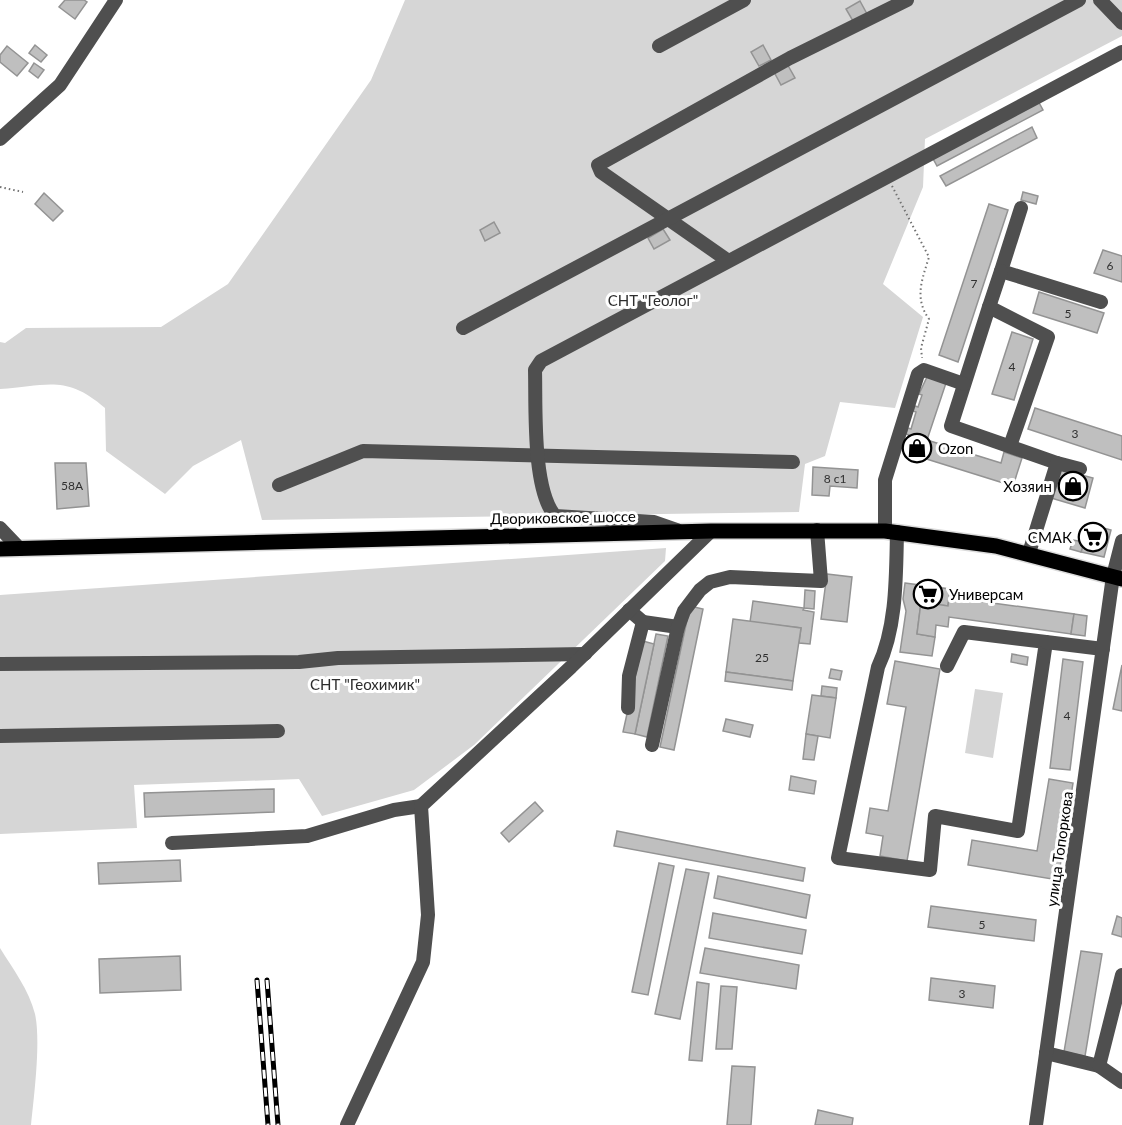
<svg xmlns="http://www.w3.org/2000/svg" width="1122" height="1125" viewBox="0 0 1122 1125" font-family="Lato,sans-serif">
  <style>
    .green { fill: #d6d6d6 }
    .building { fill: #bfbfbf; stroke: #939393; stroke-width: 1.5 }
    .lines { fill: none; stroke-linecap: round; stroke-linejoin: round }
    .major-casing { stroke: #dbdbdb; stroke-width: 18 }
    .path { stroke: #717171; stroke-width: 2; stroke-dasharray: 1.5 3; stroke-linecap: butt }
    .minor { stroke: #4f4f4f; stroke-width: 14 }
    .major { stroke: #000; stroke-width: 15 }
    .rail-casing { stroke: #000; stroke-width: 5 }
    .rail { stroke: #fff; stroke-width: 3; stroke-dasharray: 9; stroke-linecap: butt }
    .labels { text-anchor: middle; dominant-baseline: central; stroke-width: 6; stroke-linejoin: round; paint-order: stroke }
    .number-label { font-size: 12px; fill: #303030 }
    .park-label { font-size: 15px; fill: #2d2d2d; stroke: #fff }
    .poi-label { font-size: 15px; fill: #000; stroke: #fff; text-anchor: start }
    .street-label { font-size: 15px; fill: #000; stroke: #fff }
  </style>
  <rect width="100%" height="100%" fill="#fff"/>
  <g class="green">
    <path d="M405,0H1122V36L925,139L923,187L883,284L923,317L895,408L840,402L825,456L805,464L799,512L262,520L241,440L193,466L165,494L106,451L105,408C66,374 47,386 0,389V342L5,343L26,328L161,327L228,284L371,80Z"/>
    <polygon points="666,548 665,561 474,745 414,790 322,816 299,779 134,785 137,828 0,834 0,595"/>
    <polygon points="975,689 1003,693 993,758 965,753"/>
    <path d="M0,948C13,969 29,990 35,1014C41,1041 34,1096 31,1125H0Z"/>
  </g>
  <g class="building">
    <polygon points="65,0 84,0 87,2 75,19 59,7"/>
    <polygon points="860,1 867,14 853,21 846,9"/>
    <polygon points="35,45 47,55 41,62 29,53"/>
    <polygon points="763,45 771,60 759,66 751,52"/>
    <polygon points="7,46 28,63 17,76 0,62 0,55"/>
    <polygon points="786,62 795,78 781,85 773,70"/>
    <polygon points="34,63 44,70 38,78 29,71"/>
    <polygon points="1037,99 1043,110 937,166 931,155"/>
    <polygon points="1032,127 1037,138 946,186 940,176"/>
    <polygon points="1023,192 1038,196 1036,204 1021,200"/>
    <polygon points="44,193 63,211 53,221 35,204"/>
    <polygon points="989,204 1008,210 958,362 939,355"/>
    <polygon points="494,222 500,233 485,241 480,230"/>
    <polygon points="663,229 670,240 654,249 648,238"/>
    <polygon points="1103,250 1122,256 1122,282 1094,273"/>
    <polygon points="1039,292 1104,313 1097,333 1033,313"/>
    <polygon points="1012,332 1033,339 1014,400 992,394"/>
    <polygon points="927,377 946,383 927,440 1001,463 1004,452 1022,458 1013,486 904,452 906,446 903,445 909,435 906,434 908,428 911,429 916,412 913,411 915,406 918,407 922,395 919,394"/>
    <polygon points="1035,408 1122,436 1122,460 1028,429"/>
    <polygon points="55,463 86,463 89,506 57,509"/>
    <polygon points="813,467 858,470 857,488 830,486 829,496 812,495"/>
    <polygon points="1059,469 1093,478 1085,508 1051,498"/>
    <polygon points="1089,524 1111,530 1104,557 1081,552"/>
    <polygon points="1073,540 1084,542 1081,552 1070,549"/>
    <polygon points="827,574 852,577 847,622 821,619"/>
    <polygon points="905,583 950,589 948,606 921,602 917,634 935,637 932,656 900,652 906,611 903,599"/>
    <polygon points="805,590 815,591 814,609 804,608"/>
    <polygon points="949,597 1074,614 1071,634 949,617 948,627 936,625 935,637 917,634 921,602 948,606"/>
    <polygon points="753,601 804,608 803,610 814,612 810,644 799,643 801,628 750,622"/>
    <polygon points="690,606 703,609 674,750 660,747"/>
    <polygon points="1074,614 1087,616 1085,636 1071,634"/>
    <polygon points="733,619 801,628 793,681 726,672"/>
    <polygon points="656,634 668,636 647,737 635,734"/>
    <polygon points="643,641 654,644 635,734 623,732"/>
    <polygon points="1012,654 1028,657 1027,665 1011,662"/>
    <polygon points="1063,659 1083,662 1070,770 1050,768"/>
    <polygon points="895,661 940,669 907,861 880,856 883,836 866,833 870,808 888,811 906,707 887,704"/>
    <polygon points="1122,665 1122,711 1113,709"/>
    <polygon points="831,669 842,671 840,680 829,678"/>
    <polygon points="726,672 793,681 792,690 725,681"/>
    <polygon points="822,686 837,688 836,698 821,696"/>
    <polygon points="812,695 836,698 830,738 806,734"/>
    <polygon points="726,719 753,725 750,737 723,731"/>
    <polygon points="806,734 818,736 814,760 803,759"/>
    <polygon points="791,776 816,781 814,794 789,790"/>
    <polygon points="1049,779 1073,783 1058,880 968,865 972,840 1037,851"/>
    <polygon points="274,789 274,812 145,817 144,793"/>
    <polygon points="535,802 543,811 509,842 501,833"/>
    <polygon points="617,831 805,868 803,881 614,846"/>
    <polygon points="180,860 181,881 99,884 98,863"/>
    <polygon points="659,863 674,866 648,995 632,992"/>
    <polygon points="686,869 709,873 680,1019 655,1014"/>
    <polygon points="718,876 810,895 806,918 714,898"/>
    <polygon points="931,906 1036,920 1034,941 928,927"/>
    <polygon points="713,913 806,930 802,954 709,938"/>
    <polygon points="1117,916 1122,918 1122,937 1112,934"/>
    <polygon points="705,948 799,965 796,989 700,973"/>
    <polygon points="1081,951 1102,954 1085,1056 1064,1052"/>
    <polygon points="180,956 181,990 100,993 99,959"/>
    <polygon points="931,978 995,986 993,1008 929,1000"/>
    <polygon points="697,982 709,984 702,1061 689,1060"/>
    <polygon points="721,986 737,987 732,1049 716,1049"/>
    <polygon points="732,1066 755,1067 751,1125 727,1125"/>
    <polygon points="818,1110 853,1118 852,1125 815,1125"/>
  </g>
  <g class="lines">
    <g class="major-casing">
      <polyline id="major" points="0,549 711,531 885,531 996,546 1122,579"/>
    </g>
    <g class="path">
      <path d="M892,186L929,257C922,280 914,298 929,319L921,348L922,358"/>
      <polyline points="0,187 23,192"/>
    </g>
    <g class="minor">
      <polyline points="1100,0 1122,23"/>
      <polyline points="659,46 744,0"/>
      <polyline points="0,139 60,85 116,0"/>
      <polyline points="1021,208 1001,271 1101,302"/>
      <polyline points="727,260 601,172 598,165 790,58 907,0"/>
      <polyline points="989,307 1001,271"/>
      <polyline points="463,328 1079,0"/>
      <polyline points="1010,446 1048,337 989,307 951,426 1057,463"/>
      <polyline points="279,485 363,451 793,462"/>
      <polyline points="0,528 20,549"/>
      <path d="M677,530L654,522L555,516C532,489 536,406 535,370L541,361L1122,52"/>
      <polyline points="885,531 885,480 918,374 924,370 964,384"/>
      <path d="M897,532C896,575 897,627 878,667L838,858L930,870L935,816L1018,831L1046,642L964,632L947,666"/>
      <polyline points="1029,553 1057,463 1080,469"/>
      <polyline points="643,622 678,627"/>
      <polyline points="1046,642 1103,649"/>
      <polyline points="0,664 299,662 338,658 585,654"/>
      <polyline points="628,708 629,676 643,622 629,610"/>
      <polyline points="0,736 278,731"/>
      <polyline points="652,745 678,627 684,611 700,590 710,582 730,577 821,581 817,530"/>
      <polyline points="172,843 307,836 394,810 421,806"/>
      <polyline points="1046,1053 1099,1066 1122,975"/>
      <polyline points="1099,1066 1122,1082"/>
      <polyline points="347,1125 423,962 428,915 421,806 571,667 711,531"/>
      <polyline points="1036,1125 1113,576 1122,541"/>
    </g>
    <use href="#major" class="major"/>
    <g class="rail-casing">
      <g id="rail">
        <polyline points="257,980 268,1125"/>
        <polyline points="267,980 278,1125"/>
      </g>
    </g>
    <use href="#rail" class="rail"/>
  </g>
  <defs>
    <g id="shop-ring" transform="scale(1.5)"><circle r="9.5" fill="#fff" stroke="#000" stroke-width="1.5"/><path d="M-5-2.5h2.3a2.7 3.5 0 0 1 5.4 0H5L5.5 6h-11ZM-1.5-2.5h3a1.5 2.3 0 0 0-3 0Z" fill="#000"/></g>
    <g id="supermarket-ring" transform="scale(1.5)"><circle r="9.5" fill="#fff" stroke="#000" stroke-width="1.5"/><path d="M-6-5.5h2.5l.6 2H6L4.5 2H-2.5L-4.4-4H-6ZM-1.5 3.2a1.3 1.3 0 1 0 .1 0ZM3 3.2a1.3 1.3 0 1 0 .1 0Z" fill="#000"/></g>
  </defs>
  <g fill-rule="evenodd">
    <use href="#shop-ring" x="917" y="448"/>
    <use href="#shop-ring" x="1073" y="486"/>
    <use href="#supermarket-ring" x="1093" y="537"/>
    <use href="#supermarket-ring" x="928" y="594"/>
  </g>
  <g class="labels">
    <g class="number-label">
      <text x="1110" y="265">6</text>
      <text x="974" y="283">7</text>
      <text x="1068" y="313">5</text>
      <text x="1012" y="366">4</text>
      <text x="1075" y="433">3</text>
      <text x="835" y="478">8 с1</text>
      <text x="72" y="485">58А</text>
      <text x="762" y="657">25</text>
      <text x="1067" y="715">4</text>
      <text x="982" y="924">5</text>
      <text x="962" y="993">3</text>
    </g>
    <g class="park-label">
      <text x="653" y="300">СНТ "Геолог"</text>
      <text x="365" y="684">СНТ "Геохимик"</text>
    </g>
    <g class="poi-label">
      <text x="938" y="448">Ozon</text>
      <text x="1052" y="486" text-anchor="end">Хозяин</text>
      <text x="1072" y="537" text-anchor="end">СМАК</text>
      <text x="949" y="594">Универсам</text>
    </g>
    <g class="street-label">
      <text transform="translate(563 517) rotate(-1)">Двориковское шоссе</text>
      <text transform="translate(1059 849) rotate(-82)">улица Топоркова</text>
    </g>
  </g>
</svg>
